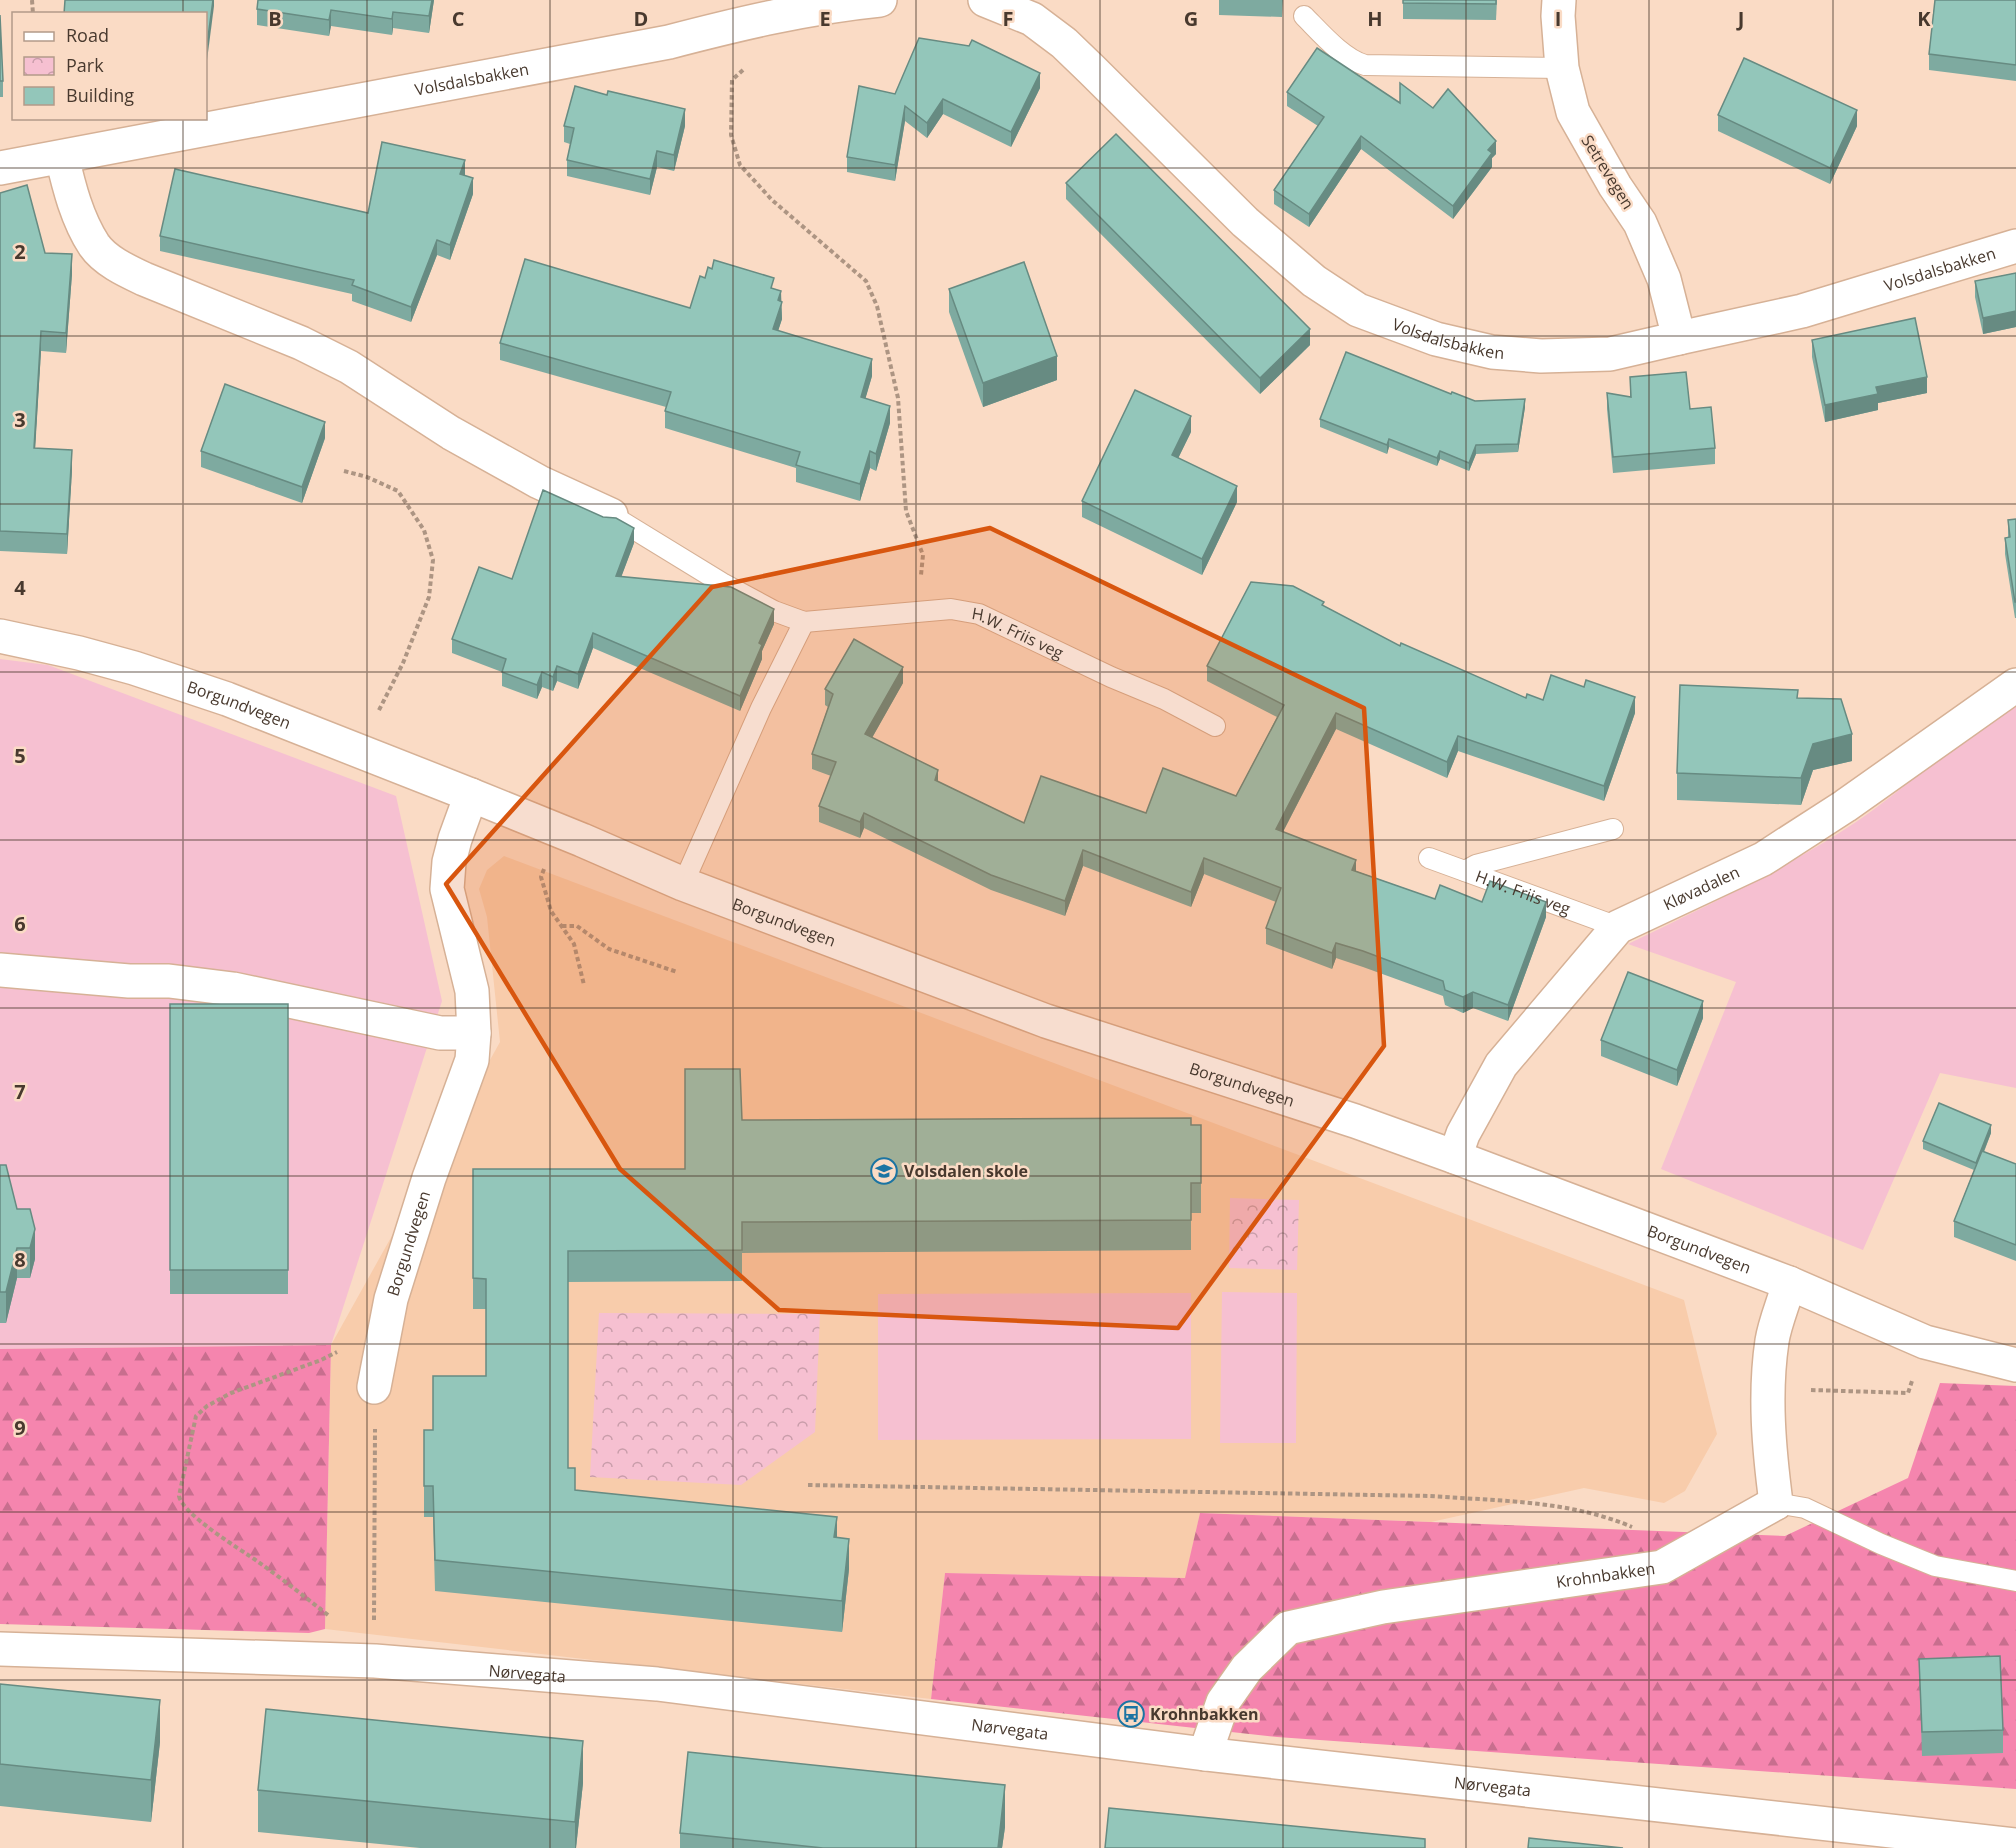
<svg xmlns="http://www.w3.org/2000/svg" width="2016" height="1848" viewBox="0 0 2016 1848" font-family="'Open Sans',sans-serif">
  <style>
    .built { fill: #f8ccab }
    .grass { fill: #f6c0d1 }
    .forest { fill: url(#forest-firs) }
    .park { fill: url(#park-crowns) }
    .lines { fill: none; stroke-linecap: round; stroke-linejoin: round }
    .service-casing { stroke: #d6b196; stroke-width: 22 }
    .minor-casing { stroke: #d6b196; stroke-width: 36 }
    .tertiary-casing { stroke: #d6b196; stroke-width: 36 }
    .secondary-casing { stroke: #d6b196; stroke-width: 36 }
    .path { stroke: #ad9583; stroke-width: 4; stroke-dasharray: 4.5 3; stroke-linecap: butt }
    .service { stroke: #fff; stroke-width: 20 }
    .minor { stroke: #fff; stroke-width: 33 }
    .tertiary { stroke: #fff; stroke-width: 33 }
    .secondary { stroke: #fff; stroke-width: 33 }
    .wall { fill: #7eaaa0 }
    .shaded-wall { fill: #678b82 }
    .building { fill: #93c6ba; stroke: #678b82; stroke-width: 1.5 }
    .marked { fill: #d8560f; fill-opacity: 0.2; stroke: #d8560f; stroke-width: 4.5; stroke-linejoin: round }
    .grid { fill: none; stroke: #48392e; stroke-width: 1.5; stroke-opacity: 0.55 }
    .labels { text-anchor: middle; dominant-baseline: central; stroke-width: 5; stroke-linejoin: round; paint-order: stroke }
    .street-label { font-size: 16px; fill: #48392e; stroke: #fadbc5 }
    .poi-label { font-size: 16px; font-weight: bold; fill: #48392e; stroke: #fadbc5; text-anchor: start }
    .grid-label { font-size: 20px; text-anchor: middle; font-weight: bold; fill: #48392e; stroke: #fadbc5; stroke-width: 5; stroke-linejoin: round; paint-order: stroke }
  </style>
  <defs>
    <pattern id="forest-firs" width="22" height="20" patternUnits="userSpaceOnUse" patternTransform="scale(1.5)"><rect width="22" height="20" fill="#f585ae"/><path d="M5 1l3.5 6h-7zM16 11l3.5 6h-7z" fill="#c86e8e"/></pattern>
    <pattern id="park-crowns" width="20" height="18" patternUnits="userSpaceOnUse" patternTransform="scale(1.5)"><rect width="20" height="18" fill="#f6c0d1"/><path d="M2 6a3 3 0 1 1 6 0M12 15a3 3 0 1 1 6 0" fill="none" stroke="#c99daa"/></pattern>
  </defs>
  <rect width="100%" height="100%" fill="#fadbc5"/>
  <polygon class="built" points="504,856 1684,1300 1717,1434 1685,1491 1664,1503 1584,1488 1431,1522 1200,1513 1186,1578 945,1573 931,1699 325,1629 331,1345 500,1042 487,917 479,889 487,870"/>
  <g class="grass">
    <polygon points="0,659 48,665 396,796 442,1001 331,1345 0,1349"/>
    <path d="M2016,701V1088L1940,1073L1863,1250L1661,1169L1736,982L1628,944C1706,906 1784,870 1856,822C1912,784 1959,736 2016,701Z"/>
    <polygon points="1222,1292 1297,1293 1296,1443 1220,1443"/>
    <polygon points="1191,1293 1191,1439 878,1440 878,1294"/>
  </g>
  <g class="forest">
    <polygon points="331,1345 325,1629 309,1633 0,1624 0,1349"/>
    <polygon points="1940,1383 2016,1386 2016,1789 1277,1737 931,1699 945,1573 1185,1578 1200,1513 1785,1536 1908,1478"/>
  </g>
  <g class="park">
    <polygon points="1230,1198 1299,1200 1297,1270 1229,1268"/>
    <polygon points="599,1313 820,1314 815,1432 741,1485 590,1477"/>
  </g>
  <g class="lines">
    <g class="service-casing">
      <g id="service">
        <path d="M1304,16C1320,32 1343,59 1365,65L1562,68"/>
        <path id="s1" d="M611,515L722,583L774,611L804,622L951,609L979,614L1111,677L1164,699L1215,726"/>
        <path id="s2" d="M1429,858L1618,927"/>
        <polyline points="1465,871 1476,865 1613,829"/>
        <polyline points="683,884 761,708 804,622"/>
        <polyline points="1776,1503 1805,1508 1881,1544 1935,1566 2016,1581"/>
      </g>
    </g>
    <g class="minor-casing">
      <g id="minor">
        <path d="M62,157C69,187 77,219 94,245C105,261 127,271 144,279L301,343L349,367L451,433L539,482L611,515"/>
        <path id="s3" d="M1679,338L1802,311L2016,246"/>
        <polyline points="0,970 129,981 169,981 233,989 440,1033 474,1033"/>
        <path id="s4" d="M1455,1157L1463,1134L1501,1065L1618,927L1763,859L1845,806L2016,685"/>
        <path id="s5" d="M374,1387L391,1299L429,1178L472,1060L474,1033L472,991L447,889L449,862L455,839L471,795"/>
        <path id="s6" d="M1205,1754L1223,1702L1247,1668L1288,1628L1383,1607L1662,1567L1776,1503"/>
      </g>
    </g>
    <g class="tertiary-casing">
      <g id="tertiary">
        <path id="s7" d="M985,0L1032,19L1064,43L1092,70L1245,222L1314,281L1358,310L1436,339L1492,352L1541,356L1610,354L1679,338L1664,279L1640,223L1615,186L1573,112L1562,68L1558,16L1559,0"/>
        <path id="s8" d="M0,168L669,42C738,24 809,7 880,0"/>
        <path d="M1776,1503C1769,1449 1764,1395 1772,1341C1775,1322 1784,1302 1789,1283"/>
        <path id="s9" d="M0,1649L375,1661L657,1684L1205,1754L2016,1845"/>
      </g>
    </g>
    <g class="secondary-casing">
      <g id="secondary">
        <path id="s10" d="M0,636L79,653L134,668L227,699L471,795L582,840L683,884L1046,1021L1355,1121L1455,1157L1789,1283L1925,1342L2016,1365"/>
      </g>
    </g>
    <g class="path">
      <polyline points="32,0 33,14"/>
      <polyline points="743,70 732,80 731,135 740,165 772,200 866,281 877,306 898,398 906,511 923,555 921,575"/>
      <polyline points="344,471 367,477 398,491 424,530 433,560 429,597 403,663 378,712"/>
      <polyline points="544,869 541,877 551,911 574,944 584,985"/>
      <polyline points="562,926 577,926 609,949 677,972"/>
      <polyline points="1811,1390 1908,1393 1912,1381"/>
      <path d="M808,1485L1430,1496C1497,1501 1569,1500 1632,1527"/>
      <path d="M328,1615C305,1597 281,1578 257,1561C240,1549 183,1515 179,1496L196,1416L207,1406L231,1393L321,1360L337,1352"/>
      <polyline points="374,1620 375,1429"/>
    </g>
    <use href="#service" class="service"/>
    <use href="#minor" class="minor"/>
    <use href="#tertiary" class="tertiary"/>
    <use href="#secondary" class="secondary"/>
  </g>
  <g class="wall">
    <polygon points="434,0 429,33 393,28 392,35 331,26 329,36 257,25 257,9"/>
    <polygon points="1219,0 1283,0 1282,17 1219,15"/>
    <polygon points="1403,0 1497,0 1496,20 1403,19"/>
    <polygon points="2016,0 2016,81 1929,70 1929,54"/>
    <polygon points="0,15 3,81 3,97 0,97"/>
    <polygon points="1040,88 1011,147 943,114 927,138 905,121 895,181 847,172 847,157 895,94"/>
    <polygon points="1287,92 1400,103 1496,154 1492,158 1492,167 1453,219 1361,149 1309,227 1274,204 1274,190 1318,126 1287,106"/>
    <polygon points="1718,115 1857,126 1830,184 1718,131"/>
    <polygon points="564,126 685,126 674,171 657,167 650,195 567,176 567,160 570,144 564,142"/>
    <polygon points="465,175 473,194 450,260 437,255 411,322 352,301 352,294 160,251 160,236 368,213"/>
    <polygon points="1066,183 1310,345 1260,394 1066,199"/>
    <polygon points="0,193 45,253 72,274 66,353 41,351 35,448 72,470 67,554 0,551"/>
    <polygon points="2016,273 2016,327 1983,334 1975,297 1975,281"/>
    <polygon points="705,278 774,289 781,301 782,319 778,331 872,376 865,399 890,423 876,471 870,468 860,501 796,482 796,468 665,428 665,411 666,407 500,360 500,343 690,308"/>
    <polygon points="949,289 1057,380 983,407 949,312"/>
    <polygon points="1812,340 1927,393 1878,403 1878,410 1825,422 1812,357"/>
    <polygon points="1630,377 1715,448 1715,464 1613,473 1607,409 1607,393 1630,397"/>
    <polygon points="1451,394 1475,401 1525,407 1518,452 1476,454 1469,471 1440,459 1437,466 1389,447 1387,454 1320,427 1320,419"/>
    <polygon points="1191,432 1178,458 1237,502 1202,575 1082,517 1082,501"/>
    <polygon points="325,438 302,503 201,467 201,451"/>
    <polygon points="2016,519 2016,618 2015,618 2005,554 2005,538 2008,537 2008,520"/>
    <polygon points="634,543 621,577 774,624 762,651 762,659 740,711 593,648 578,689 557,681 553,691 542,687 537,699 502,686 502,672 452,653 452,639 512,579"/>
    <polygon points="1324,606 1400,646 1526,698 1635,713 1604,801 1458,751 1447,778 1336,729 1283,832 1356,871 1435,899 1482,902 1546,917 1508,1021 1473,1008 1463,1013 1445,1005 1443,996 1363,967 1336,958 1332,969 1266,944 1266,928 1276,902 1204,874 1191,907 1083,866 1065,916 991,890 864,828 860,838 819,822 819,806 831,776 812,769 812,754 828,707 825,705 825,689 903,683 872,738 938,782 1024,823 1146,813 1236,796 1277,717 1207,681 1207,666"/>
    <polygon points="1798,698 1852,761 1813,770 1801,805 1677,800 1677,773"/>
    <rect x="170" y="1004" width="118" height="290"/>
    <polygon points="1703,1018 1677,1086 1601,1056 1601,1040"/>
    <polygon points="742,1120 1201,1125 1201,1213 1191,1213 1191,1250 742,1253 742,1281 568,1282 568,1468 575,1490 837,1538 849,1569 842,1632 435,1591 433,1517 424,1517 424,1430 433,1430 486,1376 486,1309 473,1309 473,1169 685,1169"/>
    <polygon points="1991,1133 1984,1152 2016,1164 2016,1261 1954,1237 1954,1221 1974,1170 1923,1149 1923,1141"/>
    <polygon points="0,1165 17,1209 35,1259 30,1278 17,1278 6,1323 0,1323"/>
    <polygon points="1919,1659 2003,1730 2003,1753 1922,1756"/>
    <polygon points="0,1684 160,1742 151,1822 0,1806"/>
    <polygon points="583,1783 576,1848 420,1848 258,1832 258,1790"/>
    <polygon points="1005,1827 1002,1848 680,1848 680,1833"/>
  </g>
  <g class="shaded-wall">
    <polygon points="213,0 214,0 214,6 206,68 206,52"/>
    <polygon points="432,0 434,0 429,33 429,16"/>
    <polygon points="331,10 331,26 329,36 329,20"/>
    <polygon points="393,12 393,28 392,35 392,19"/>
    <polygon points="1040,73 1040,88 1011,147 1011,132"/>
    <polygon points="943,99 943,114 927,138 927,123"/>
    <polygon points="905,106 905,121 895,181 895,165"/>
    <polygon points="685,109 685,126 674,171 674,155"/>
    <polygon points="1857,110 1857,126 1830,184 1830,168"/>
    <polygon points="1361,136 1361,149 1309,227 1309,214"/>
    <polygon points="1496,141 1496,154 1492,158 1492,167 1453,219 1453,206 1488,150"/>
    <polygon points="657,151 657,167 650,195 650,179"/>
    <polygon points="465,160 465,175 460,189 460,174"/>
    <polygon points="473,178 473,194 450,260 450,245"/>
    <polygon points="437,240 437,255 411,322 411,307"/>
    <polygon points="72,254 72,274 66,353 66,333"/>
    <polygon points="781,291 782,319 773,346 773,329 778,300"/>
    <polygon points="2016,311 2016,327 1983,334 1983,318"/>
    <polygon points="1310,329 1310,345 1260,394 1260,378"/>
    <polygon points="41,331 41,351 34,468 34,448"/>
    <polygon points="1057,356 1057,380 983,407 983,383"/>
    <polygon points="872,359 872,376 861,414 861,397"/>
    <polygon points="1927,377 1927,393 1878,403 1878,410 1825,422 1825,405 1876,387"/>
    <polygon points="1525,399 1525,407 1518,452 1518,444"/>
    <polygon points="890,406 890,423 876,471 876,454"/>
    <polygon points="1191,416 1191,432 1172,471 1172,455"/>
    <polygon points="325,422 325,438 302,503 302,487"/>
    <polygon points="1389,439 1389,447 1387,454 1387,445"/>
    <polygon points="1476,445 1476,454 1469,471 1469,463"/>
    <polygon points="72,450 72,470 67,554 67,534"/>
    <polygon points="870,451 870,468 860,501 860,484"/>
    <polygon points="1440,451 1440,459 1437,466 1437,458"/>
    <polygon points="1237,486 1237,502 1202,575 1202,559"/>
    <polygon points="634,528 634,543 616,591 616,576"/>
    <polygon points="774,609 774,624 762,651 762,659 740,711 740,696 759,643"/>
    <polygon points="593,633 593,648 578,689 578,674"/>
    <polygon points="557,666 557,681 553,691 553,677"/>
    <polygon points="903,667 903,683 865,750 865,734"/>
    <polygon points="542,672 542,687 537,699 537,685"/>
    <polygon points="1635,697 1635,713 1604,801 1604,786"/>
    <polygon points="1336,713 1336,729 1276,845 1276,829"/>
    <polygon points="1852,734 1852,761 1813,770 1801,805 1801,778 1813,744"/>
    <polygon points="1458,736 1458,751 1447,778 1447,762"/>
    <polygon points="938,770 938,786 935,780"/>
    <polygon points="864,813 864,828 860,838 860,822"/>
    <polygon points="1083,850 1083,866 1065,916 1065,901"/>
    <polygon points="1204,858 1204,874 1191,907 1191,892"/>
    <polygon points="1356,860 1356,875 1352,870"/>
    <polygon points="1546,902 1546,917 1508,1021 1508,1005"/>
    <polygon points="1336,943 1336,958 1332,969 1332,953"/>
    <polygon points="1473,992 1473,1008 1463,1013 1463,997"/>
    <polygon points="1703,1001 1703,1018 1677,1086 1677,1070"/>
    <polygon points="1991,1125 1991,1133 1976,1171 1976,1163"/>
    <polygon points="35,1229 35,1259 30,1278 30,1248"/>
    <polygon points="17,1248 17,1278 6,1323 6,1292"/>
    <polygon points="837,1517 837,1547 834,1537"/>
    <polygon points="849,1539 849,1569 842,1632 842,1601"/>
    <polygon points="160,1700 160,1742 151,1822 151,1780"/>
    <polygon points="583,1741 583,1783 576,1848 575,1848 575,1822"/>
    <polygon points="1005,1785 1005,1827 1002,1848 998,1848"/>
  </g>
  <g class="building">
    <polygon points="65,0 213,0 206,52 206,14 64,14"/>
    <polygon points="258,0 432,0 429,16 393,12 392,19 331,10 329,20 257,9"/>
    <polygon points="1403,0 1496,0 1496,4 1403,3"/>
    <polygon points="1935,0 2016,0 2016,65 1929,54"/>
    <polygon points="0,15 3,81 0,81"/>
    <polygon points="919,38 969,46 972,40 1040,73 1011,132 943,99 927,123 905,106 895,165 847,157 859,86 895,94"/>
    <polygon points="1317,48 1400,103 1400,83 1433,108 1448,89 1496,141 1488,150 1492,153 1453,206 1361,136 1309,214 1274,190 1324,117 1287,92"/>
    <polygon points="1744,58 1857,110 1830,168 1718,115"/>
    <polygon points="575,86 607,95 608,91 685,109 674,155 657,151 650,179 567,160 574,128 564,126"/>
    <polygon points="1116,134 1310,329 1260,378 1066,183"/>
    <polygon points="382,142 465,160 460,174 473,178 450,245 437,240 411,307 352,285 354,280 160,236 175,169 368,213"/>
    <polygon points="27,185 45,253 72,254 66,333 41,331 34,448 72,450 67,534 0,531 0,193"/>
    <polygon points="525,259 690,308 700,276 705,278 708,267 712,269 714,260 774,278 771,288 781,291 778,300 782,302 773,329 872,359 861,397 890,406 876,454 870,451 860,484 796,465 800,452 665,411 671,392 500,343"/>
    <polygon points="1024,262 1057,356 983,383 949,289"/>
    <polygon points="2016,273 2016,311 1983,318 1975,281"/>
    <polygon points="1915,318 1927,377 1876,387 1878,394 1825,405 1812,340"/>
    <polygon points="1346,352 1451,394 1452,392 1475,401 1525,399 1518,444 1476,445 1469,463 1440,451 1437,458 1389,439 1387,445 1320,419"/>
    <polygon points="1686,372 1690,409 1711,407 1715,448 1613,457 1607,393 1631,397 1630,377"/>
    <polygon points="225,384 325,422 302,487 201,451"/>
    <polygon points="1135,390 1191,416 1172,455 1237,486 1202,559 1082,501"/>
    <polygon points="543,490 603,517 616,518 634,528 616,576 731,587 774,609 759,643 762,645 740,696 593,633 578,674 557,666 553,677 542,672 537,685 502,672 506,659 452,639 479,567 512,579"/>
    <polygon points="2016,519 2016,602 2015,602 2005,538 2010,537 2008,520"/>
    <polygon points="1251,582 1293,586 1324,602 1322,605 1400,646 1401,643 1526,698 1527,694 1543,700 1551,675 1584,687 1586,680 1635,697 1604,786 1458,736 1447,762 1336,713 1276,829 1356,860 1352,870 1435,899 1440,885 1482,902 1490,881 1546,902 1508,1005 1473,992 1463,997 1445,990 1443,981 1363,951 1336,943 1332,953 1266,928 1281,888 1204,858 1191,892 1083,850 1065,901 991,875 864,813 860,822 819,806 836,762 812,754 833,694 825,689 854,639 903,667 865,734 938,770 935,780 1024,823 1041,776 1146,813 1163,768 1236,796 1284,705 1207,666"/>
    <polygon points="1680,685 1798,690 1797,698 1841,699 1852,734 1813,744 1801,778 1677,773"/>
    <polygon points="1628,972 1703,1001 1677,1070 1601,1040"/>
    <rect x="170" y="1004" width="118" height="266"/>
    <polygon points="685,1069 740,1069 742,1120 1191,1118 1191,1125 1201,1125 1201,1183 1191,1183 1191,1220 742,1222 742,1250 568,1251 568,1468 575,1468 575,1490 837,1517 834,1537 849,1539 842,1601 435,1560 433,1486 424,1486 424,1430 433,1430 433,1376 486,1376 486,1279 473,1278 473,1169 685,1169"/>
    <polygon points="1939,1103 1991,1125 1976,1163 1923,1141"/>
    <polygon points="1982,1151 2016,1164 2016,1245 1954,1221"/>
    <polygon points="0,1165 6,1165 17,1209 30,1209 35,1229 30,1248 17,1248 6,1292 0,1292"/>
    <polygon points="2000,1656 2003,1730 1922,1732 1919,1659"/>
    <polygon points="0,1684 160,1700 151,1780 0,1764"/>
    <polygon points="266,1709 583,1741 575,1822 258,1790"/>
    <polygon points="688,1752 1005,1785 998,1848 823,1848 680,1833"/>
    <polygon points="1109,1808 1425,1839 1425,1848 1105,1848"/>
    <polygon points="1529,1838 1623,1848 1528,1848"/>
  </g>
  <path class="marked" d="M990,528L1364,708L1384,1046L1178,1328L779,1310L620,1169L446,884L712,587Z"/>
  <path class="grid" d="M183,0V14M367,0V1848M550,0V1848M733,0V1848M916,0V1848M1100,0V1848M1283,0V1848M1466,0V1848M1649,0V1848M1833,0V1848M183,118V1848M0,168H2016M0,336H2016M0,504H2016M0,672H2016M0,840H2016M0,1008H2016M0,1176H2016M0,1344H2016M0,1512H2016M0,1680H2016"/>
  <defs>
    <g id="school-ring" transform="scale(1.35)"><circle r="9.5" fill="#fadbc5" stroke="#1b74a3" stroke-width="1.5"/><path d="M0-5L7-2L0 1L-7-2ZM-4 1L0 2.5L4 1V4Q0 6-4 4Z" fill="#1b74a3"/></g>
    <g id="bus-ring" transform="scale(1.35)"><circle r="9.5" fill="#fadbc5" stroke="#1b74a3" stroke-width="1.5"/><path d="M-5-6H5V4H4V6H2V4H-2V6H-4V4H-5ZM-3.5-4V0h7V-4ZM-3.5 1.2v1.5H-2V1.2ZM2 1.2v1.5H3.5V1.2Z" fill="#1b74a3"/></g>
  </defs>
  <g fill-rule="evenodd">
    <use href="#school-ring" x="884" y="1171"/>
    <use href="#bus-ring" x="1131" y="1714"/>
  </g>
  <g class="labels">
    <g class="street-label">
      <text stroke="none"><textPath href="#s8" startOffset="480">Volsdalsbakken</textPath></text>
      <text transform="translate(1608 172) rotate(58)">Setrevegen</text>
      <text stroke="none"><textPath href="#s3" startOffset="270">Volsdalsbakken</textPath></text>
      <text stroke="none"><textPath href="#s7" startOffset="584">Volsdalsbakken</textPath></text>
      <text stroke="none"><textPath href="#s1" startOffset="440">H.W. Friis veg</textPath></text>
      <text stroke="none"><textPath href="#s10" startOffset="249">Borgundvegen</textPath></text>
      <text stroke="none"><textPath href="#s4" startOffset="376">Kløvadalen</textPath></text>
      <text stroke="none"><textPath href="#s2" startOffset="100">H.W. Friis veg</textPath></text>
      <text stroke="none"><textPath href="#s10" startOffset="836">Borgundvegen</textPath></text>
      <text stroke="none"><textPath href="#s10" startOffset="1322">Borgundvegen</textPath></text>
      <text stroke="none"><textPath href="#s5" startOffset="148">Borgundvegen</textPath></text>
      <text stroke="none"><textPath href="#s10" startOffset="1808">Borgundvegen</textPath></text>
      <text stroke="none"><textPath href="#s6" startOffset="476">Krohnbakken</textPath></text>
      <text stroke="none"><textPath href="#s9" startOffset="528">Nørvegata</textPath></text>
      <text stroke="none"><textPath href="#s9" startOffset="1014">Nørvegata</textPath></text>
      <text stroke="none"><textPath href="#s9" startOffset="1500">Nørvegata</textPath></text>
    </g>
    <g class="poi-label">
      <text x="904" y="1171">Volsdalen skole</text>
      <text x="1150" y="1714">Krohnbakken</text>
    </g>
  </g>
  <g class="grid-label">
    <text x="275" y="26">B</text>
    <text x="458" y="26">C</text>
    <text x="641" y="26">D</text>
    <text x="825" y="26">E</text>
    <text x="1008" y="26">F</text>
    <text x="1191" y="26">G</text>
    <text x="1375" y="26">H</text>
    <text x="1558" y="26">I</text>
    <text x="1741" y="26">J</text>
    <text x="1924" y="26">K</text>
    <text x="20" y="259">2</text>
    <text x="20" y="427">3</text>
    <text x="20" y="595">4</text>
    <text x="20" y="763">5</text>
    <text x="20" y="931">6</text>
    <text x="20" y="1099">7</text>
    <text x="20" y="1267">8</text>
    <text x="20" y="1435">9</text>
  </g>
  <rect x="12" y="12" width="195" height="108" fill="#fadbc5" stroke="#b39a89" stroke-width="1.5"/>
  <rect x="24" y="32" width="30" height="9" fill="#ffffff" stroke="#b39a89" stroke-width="1.5"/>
  <text x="66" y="42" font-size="18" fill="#48392e">Road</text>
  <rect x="24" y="57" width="30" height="18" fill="url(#park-crowns)" stroke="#b39a89" stroke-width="1.5"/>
  <text x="66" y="72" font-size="18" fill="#48392e">Park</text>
  <rect x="24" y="87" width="30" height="18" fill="#93c6ba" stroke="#b39a89" stroke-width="1.5"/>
  <text x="66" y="102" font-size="18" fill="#48392e">Building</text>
</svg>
